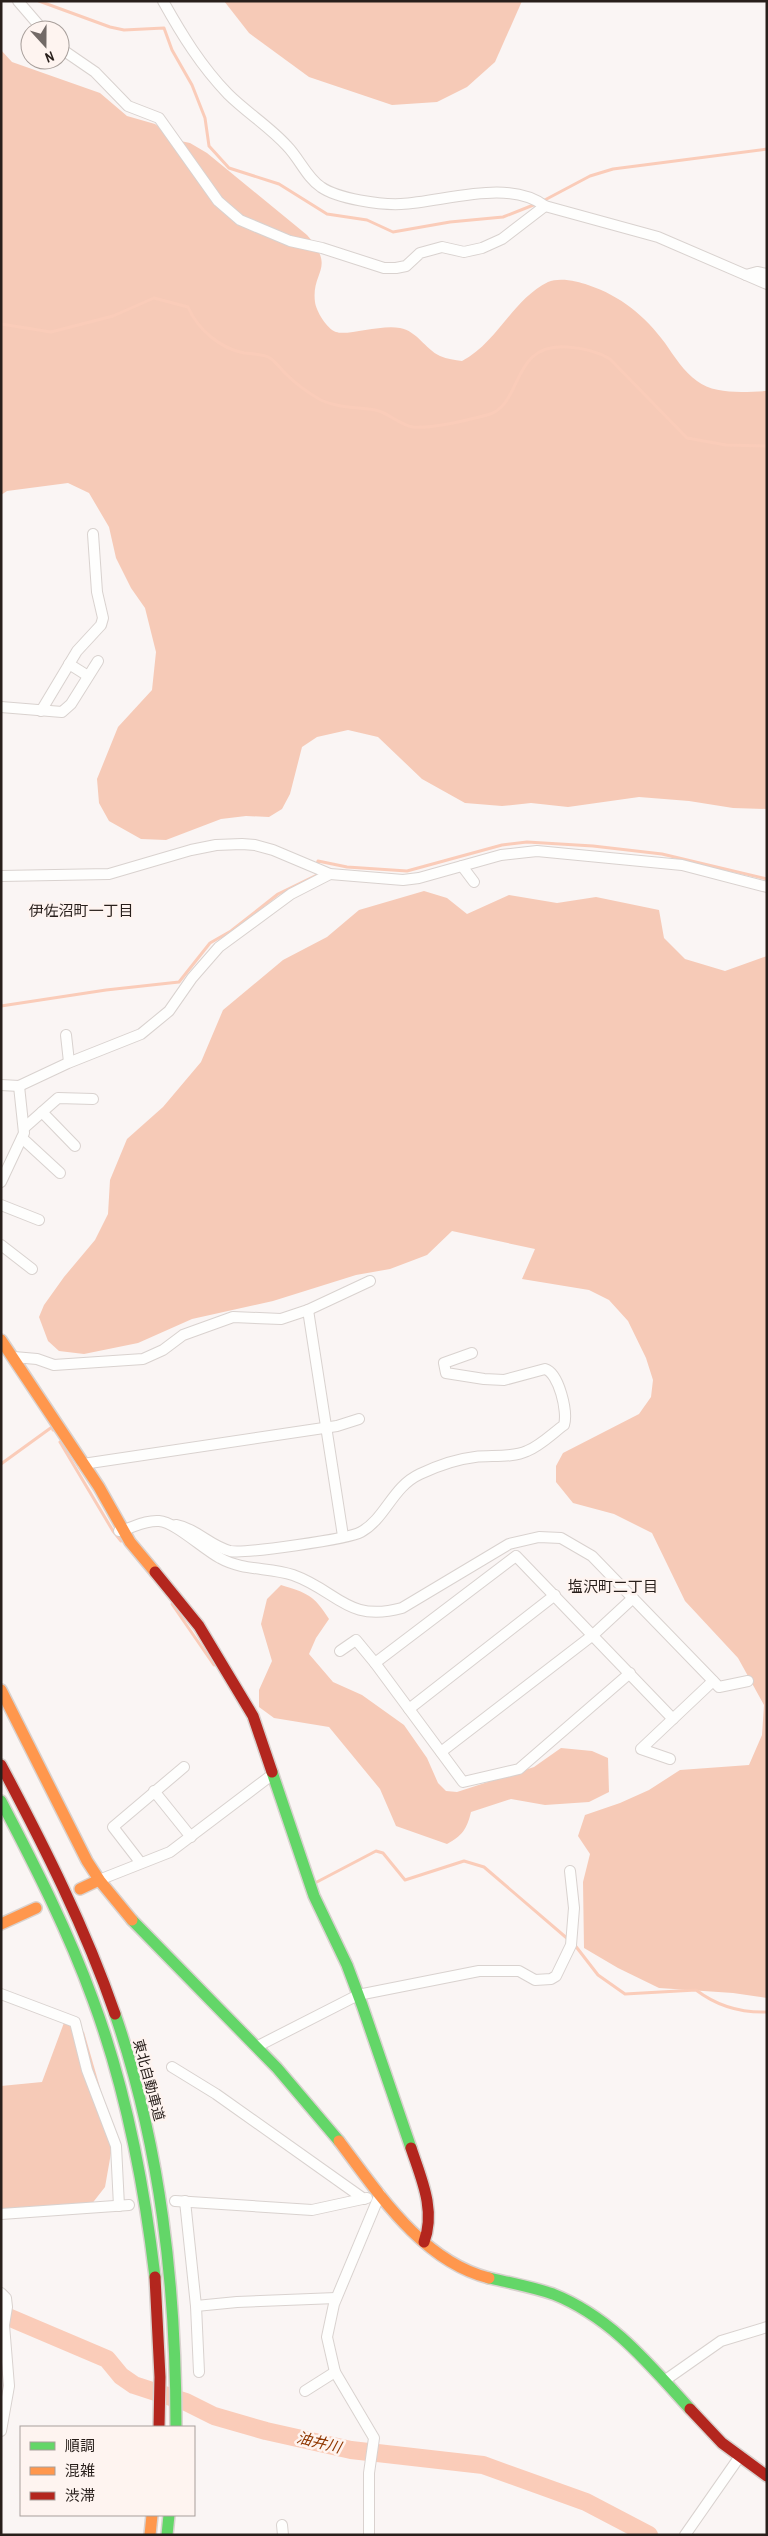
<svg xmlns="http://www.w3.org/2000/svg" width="768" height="2536" viewBox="0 0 768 2536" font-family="'Archivo Narrow','Noto Sans JP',sans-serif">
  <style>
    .forest { fill: #f6cab7 }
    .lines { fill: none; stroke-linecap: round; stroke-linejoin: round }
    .stream { stroke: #faccb9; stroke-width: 3 }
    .river { stroke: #faccb9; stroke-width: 18 }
    .street-casing { stroke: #d9d2cf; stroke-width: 12 }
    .fast-casing { stroke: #d9d2cf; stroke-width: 14 }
    .slow-casing { stroke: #d9d2cf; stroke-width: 14 }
    .jam-casing { stroke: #d9d2cf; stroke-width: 14 }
    .street { stroke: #fefefd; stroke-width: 10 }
    .fast { stroke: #63d668; stroke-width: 11 }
    .slow { stroke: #ff974d; stroke-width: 11 }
    .jam { stroke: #b3261e; stroke-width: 11 }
    .labels { text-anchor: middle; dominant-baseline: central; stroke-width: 5; stroke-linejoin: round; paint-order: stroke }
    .street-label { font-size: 14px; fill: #281f1b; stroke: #fef4f0 }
    .neighbourhood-label { font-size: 15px; fill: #281f1b; stroke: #fef4f0 }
    .water-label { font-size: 15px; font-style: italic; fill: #903802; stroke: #fef4f0 }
  </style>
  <rect width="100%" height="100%" fill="#faf5f4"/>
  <g class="forest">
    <polygon points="224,1 522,1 495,62 467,87 437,102 392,105 309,77 249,33"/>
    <path d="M1,50L12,62L100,93L127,116L155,124L176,140L190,143L207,153L307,235C337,269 311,271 315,302C316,311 327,329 336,332C348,336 381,324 400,328C417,331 425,349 440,356C447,359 455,360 462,361C497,343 512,300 548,282C559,277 578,281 588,285C621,296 645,316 665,343C674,356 684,372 697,381C715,395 745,392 767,391V809L733,808L689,801L639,797L568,807L531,803L502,806L465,803L422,779L378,737L348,730L317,737L302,747L290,794L282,809L269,817L246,816L221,819L166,840L141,839L109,821L99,803L97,779L118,727L152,690L156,652L145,608L131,588L116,558L109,527L89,493L68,483L7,491L1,495Z"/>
    <polygon points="424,891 447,898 467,914 509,895 557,903 596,897 659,910 664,938 685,959 725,971 767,956 767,1998 733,1993 659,1988 618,1968 584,1948 583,1882 590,1854 578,1836 585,1815 620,1803 649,1790 680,1770 749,1765 762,1735 764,1705 738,1658 685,1601 652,1533 614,1514 573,1503 556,1482 556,1466 563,1453 639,1414 651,1397 653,1380 646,1358 628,1321 609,1300 589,1290 522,1279 535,1249 452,1231 427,1255 390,1269 356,1275 273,1301 192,1319 138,1343 84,1354 59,1351 48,1341 39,1317 44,1305 64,1277 95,1240 108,1214 110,1180 127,1139 163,1107 201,1062 223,1010 283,960 327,937 359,910"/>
    <path d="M281,1585C307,1593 314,1595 329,1619L316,1638L309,1654L333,1682L362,1695L404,1725L427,1758L438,1783L446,1791L457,1792L534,1767L561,1748L592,1751L608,1758L609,1792L589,1802L545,1805L511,1799L471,1812C467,1829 462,1836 447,1844L396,1826L380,1789L329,1727L274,1718L259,1707V1690L272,1661L261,1624L267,1599Z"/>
    <polygon points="65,2020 84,2032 114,2136 105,2187 87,2210 1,2215 1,2086 42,2082"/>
  </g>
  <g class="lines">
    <g class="stream">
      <polyline points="39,1 110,27 124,30 164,28 172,50 192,85 205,118 209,146 229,168 279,184 327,214 367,220 393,232 450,222 503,217 536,204"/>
      <polyline points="541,202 590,176 613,169 767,149"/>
      <path d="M1,324L51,332L113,316L154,298L188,307C198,330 220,348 244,353C252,354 264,354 270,358C276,362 281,369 286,374C296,384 307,392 319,399C336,408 357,407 375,410C388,412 399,425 413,427C431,429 468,420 487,415C524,406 509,343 567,347C583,348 597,351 610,359L687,438L726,445L767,446"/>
      <polyline points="317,864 318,861 347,867 407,871 502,845 527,842 593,846 662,854 767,879"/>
      <polyline points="1,1006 106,990 179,982 210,943 231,931 278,894 317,875"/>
      <polyline points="60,1442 113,1531 121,1541"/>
      <polyline points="1,1464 52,1427 53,1430"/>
      <polyline points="172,1604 214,1665"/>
      <polyline points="315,1883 376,1851 383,1853 405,1880 464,1861 484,1867 569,1940"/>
      <path d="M574,1944L598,1975L625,1994L696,1990C717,2006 740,2013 767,2012"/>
    </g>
    <polyline class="river" points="1,2314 107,2359 121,2376 134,2385 186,2402 214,2416 266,2431 351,2450 483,2465 586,2502 649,2535"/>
    <g class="street-casing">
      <g id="street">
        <polyline points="18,1 43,30"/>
        <path d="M163,1C182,35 201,66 228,94C246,112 270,127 287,146C299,158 307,178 321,187C338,199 381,205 401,204C444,202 508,178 545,206L658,237L767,284"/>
        <polyline points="60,48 95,72 128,106 159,118 218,201 240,220 290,241 322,248 384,268 396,268 406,266 420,253 442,247 464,252 482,248 502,239 545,206"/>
        <polyline points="746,275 757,272 767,274"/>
        <polyline points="69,664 88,676"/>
        <polyline points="1,707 62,712 71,704 98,661"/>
        <polyline points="41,711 77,651 101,625 103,618 97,592 93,534"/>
        <polyline points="462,866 474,882"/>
        <polyline points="1,876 109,874 191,850 216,845 242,844 255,845 273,850 330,874 403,880 419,878 501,855 537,851 682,865 767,887"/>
        <polyline points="66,1035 69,1062"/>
        <polyline points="1,1085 19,1086 68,1063 141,1034 169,1011 192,978 219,947 291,894 330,874"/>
        <polyline points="42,1112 75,1146"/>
        <polyline points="24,1128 58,1098 93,1099"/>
        <polyline points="22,1138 60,1173"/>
        <polyline points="1,1182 24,1133 19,1086"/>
        <polyline points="1,1205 39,1220"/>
        <polyline points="1,1245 32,1269"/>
        <polyline points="308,1310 343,1536"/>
        <polyline points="14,1357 37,1359 54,1365 143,1359 163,1350 183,1335 233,1317 281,1319 308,1310 370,1281"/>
        <polyline points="83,1464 337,1426 359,1419"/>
        <path d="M176,1525C197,1529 210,1546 230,1551C244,1554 349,1539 361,1532C386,1518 392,1487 420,1474C437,1466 457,1459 475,1457C491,1455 512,1458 527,1451C540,1446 553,1433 564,1425C568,1412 559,1373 545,1369L504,1380L484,1379L446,1373L444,1363L472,1353"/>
        <path d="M119,1531C133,1528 144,1520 159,1521C175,1522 203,1549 220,1558C243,1571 269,1567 293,1575C338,1591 347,1623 402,1608L509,1544L539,1537L561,1538L592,1556L719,1687L748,1681"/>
        <polyline points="340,1651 356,1640 375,1663 463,1782 519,1769 630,1673"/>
        <polyline points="375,1663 516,1556 673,1719"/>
        <polyline points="409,1709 555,1595"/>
        <polyline points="441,1752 593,1635 633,1598"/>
        <polyline points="670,1759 641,1749 713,1681"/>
        <polyline points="154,1791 191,1837"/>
        <polyline points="140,1862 113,1827 184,1767"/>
        <polyline points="99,1880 170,1852 273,1774"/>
        <polyline points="1,1994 75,2022 87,2070 116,2146 119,2206"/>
        <polyline points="256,2047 358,1995 479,1971 519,1971 535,1980 551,1979 556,1976 571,1945 574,1908 570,1871"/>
        <polyline points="172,2067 216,2094 364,2199"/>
        <polyline points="175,2201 312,2210 367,2198"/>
        <polyline points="185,2201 196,2306 199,2372"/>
        <polyline points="1,2214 129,2205"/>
        <polyline points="1,2293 6,2298 7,2307 4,2325 9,2386 1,2431"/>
        <polyline points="196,2306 237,2302 336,2298"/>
        <polyline points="664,2381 721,2341 767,2327"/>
        <polyline points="305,2391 335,2372"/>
        <polyline points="282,2525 283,2535"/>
        <polyline points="369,2535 369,2473 374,2438 335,2372 327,2337 334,2304 380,2194"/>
        <polyline points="685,2535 738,2459"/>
      </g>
    </g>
    <g class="fast-casing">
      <g id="fast">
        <polyline points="272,1772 314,1896 347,1965 362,2005 411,2148"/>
        <path d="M1,1801C35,1866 68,1931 93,2000C126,2089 144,2183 155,2277"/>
        <polyline points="132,1920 277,2068 339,2141"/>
        <path d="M115,2014C161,2148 176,2287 176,2427"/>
        <path d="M489,2278C511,2283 532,2287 553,2294C611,2317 649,2364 690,2409"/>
        <polyline points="167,2535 169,2515"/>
      </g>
    </g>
    <g class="slow-casing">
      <g id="slow">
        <polyline points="1,1340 99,1487 130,1542 155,1572"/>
        <polyline points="1,1690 87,1861 100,1881 132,1920"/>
        <polyline points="80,1889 99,1880"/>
        <polyline points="1,1924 36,1908"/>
        <path d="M339,2141C379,2194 422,2261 489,2278"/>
        <polyline points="150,2535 152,2515"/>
      </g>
    </g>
    <g class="jam-casing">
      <g id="jam">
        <polyline points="155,1572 199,1626 253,1716 272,1772"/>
        <path d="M1,1765C44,1846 85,1927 115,2014"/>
        <path d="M411,2148C421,2178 436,2210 424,2242"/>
        <polyline points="155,2277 160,2377 159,2427"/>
        <polyline points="690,2409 722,2443 767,2476"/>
      </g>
    </g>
    <use href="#street" class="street"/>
    <use href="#fast" class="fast"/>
    <use href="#slow" class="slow"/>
    <use href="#jam" class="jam"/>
  </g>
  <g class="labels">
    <g class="street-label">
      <text transform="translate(149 2080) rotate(75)">東北自動車道</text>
    </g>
    <g class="neighbourhood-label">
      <text x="81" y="910">伊佐沼町一丁目</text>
      <text x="613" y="1586">塩沢町二丁目</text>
    </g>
    <g class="water-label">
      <text transform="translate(319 2442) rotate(14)">油井川</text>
    </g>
  </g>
  <rect width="768" height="2536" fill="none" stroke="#281f1b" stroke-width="5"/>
  <rect x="20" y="2426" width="175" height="90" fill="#fef4f0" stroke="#a89f9b"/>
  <rect x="30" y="2442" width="25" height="8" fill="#63d668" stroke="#a89f9b"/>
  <text x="65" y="2451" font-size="15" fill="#281f1b">順調</text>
  <rect x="30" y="2467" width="25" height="8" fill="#ff974d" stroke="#a89f9b"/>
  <text x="65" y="2476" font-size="15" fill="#281f1b">混雑</text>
  <rect x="30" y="2492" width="25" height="8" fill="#b3261e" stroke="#a89f9b"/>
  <text x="65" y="2501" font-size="15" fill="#281f1b">渋滞</text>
  <g transform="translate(45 45) rotate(159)"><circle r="24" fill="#fef4f0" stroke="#a89f9b"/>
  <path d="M0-4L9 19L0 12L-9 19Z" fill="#726a67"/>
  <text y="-8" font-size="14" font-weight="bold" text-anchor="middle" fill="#281f1b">N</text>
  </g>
</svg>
